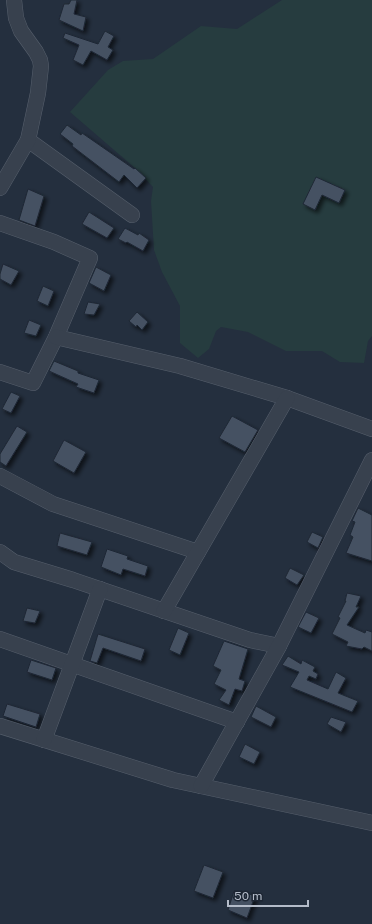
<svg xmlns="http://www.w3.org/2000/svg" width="372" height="924" viewBox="0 0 372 924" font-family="'Public Sans',sans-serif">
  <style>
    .green { fill: #263c3f }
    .building { fill: #455162; stroke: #1f2835; filter: url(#shadow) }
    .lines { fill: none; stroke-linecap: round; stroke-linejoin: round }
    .minor-casing { stroke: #565f6c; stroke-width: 16 }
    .minor { stroke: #38414e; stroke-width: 15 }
  </style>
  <defs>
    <filter id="shadow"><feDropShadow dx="3" dy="3" stdDeviation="2" flood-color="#0009"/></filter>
  </defs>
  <rect width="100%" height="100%" fill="#242f3e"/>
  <polygon class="green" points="282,0 372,0 372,336 368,341 364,363 340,362 322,351 286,351 248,332 221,327 216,331 209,349 198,358 180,343 180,306 162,272 154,250 151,201 153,187 135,168 70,112 108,70 123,61 153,59 201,26 237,29"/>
  <g class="building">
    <polygon points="71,0 77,0 74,14 86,17 83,31 59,20 64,4 69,4"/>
    <polygon points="105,31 114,36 108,47 113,50 107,60 91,51 83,65 73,60 79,45 63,38 65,33 98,44"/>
    <polygon points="67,125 81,135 82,133 134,169 135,168 146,178 137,188 124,175 119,182 72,146 73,144 60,134"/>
    <polygon points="316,177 345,190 339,203 322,195 315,210 303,204"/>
    <polygon points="28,189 44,196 35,226 19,220"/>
    <polygon points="89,212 114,228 107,238 82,224"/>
    <polygon points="125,228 138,235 139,233 149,240 143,251 127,242 126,243 118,239"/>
    <polygon points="3,264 19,271 11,285 0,279 0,274"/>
    <polygon points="96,267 111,275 104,291 89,283"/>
    <polygon points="43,286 54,291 48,306 37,301"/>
    <polygon points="88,302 100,304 94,315 84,314"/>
    <polygon points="137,312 148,322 142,330 137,325 136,327 129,321"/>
    <polygon points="29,320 41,325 36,336 24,333"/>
    <polygon points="54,361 78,371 78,373 99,380 94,393 76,387 78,384 49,371"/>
    <polygon points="11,392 20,396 11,413 2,409"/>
    <polygon points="232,416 258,430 245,452 219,438"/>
    <polygon points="17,426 27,432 6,466 0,462 0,454"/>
    <polygon points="64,440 86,452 74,473 53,461"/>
    <polygon points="358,508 372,515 372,561 346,553 353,537 350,535 355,522 352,521"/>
    <polygon points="312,532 323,537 318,548 307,542"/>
    <polygon points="60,533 92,542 87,555 57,546"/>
    <polygon points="107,549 128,556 127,559 148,566 145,576 123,569 121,575 101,567"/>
    <polygon points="290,568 304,575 297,585 285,578"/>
    <polygon points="347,593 361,596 356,607 359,607 347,625 365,633 366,630 372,632 372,651 364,647 362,649 346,646 348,642 332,634 340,618 338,617 346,601 345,601"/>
    <polygon points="27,608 40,611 35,623 23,621"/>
    <polygon points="306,612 319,618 311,633 298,627"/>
    <polygon points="178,628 189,633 180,655 169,650"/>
    <polygon points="98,634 145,649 141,661 103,648 97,663 90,661"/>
    <polygon points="224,641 248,649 239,679 245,681 242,691 235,689 229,705 219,700 226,690 214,684 221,670 213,666"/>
    <polygon points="288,656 301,664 302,660 315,667 313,671 318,674 316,679 309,676 307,680 328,689 336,672 346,678 338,693 358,701 352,712 290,687 299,672 282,665"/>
    <polygon points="31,660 56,668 52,680 27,672"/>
    <polygon points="7,704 40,714 36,727 3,716"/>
    <polygon points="256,706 276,717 271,727 251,717"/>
    <polygon points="331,717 346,722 341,732 327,724"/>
    <polygon points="245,744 260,752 254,764 239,757"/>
    <polygon points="204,865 223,872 213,898 194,891"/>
    <polygon points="234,891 241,893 241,891 255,896 247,918 228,910"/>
  </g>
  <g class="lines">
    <g class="minor-casing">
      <g id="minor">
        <polyline points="28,140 132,215"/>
        <polyline points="0,188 28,140 38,93 41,66 40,60 36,52 21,31 16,18 14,0"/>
        <polyline points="0,223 54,242 90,258 56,337 33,383 0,372"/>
        <polyline points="56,337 180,366 287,398 372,429"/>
        <polyline points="0,476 53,504 198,552"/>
        <polyline points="0,552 14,562 73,580 250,640 279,646"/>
        <polyline points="164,611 287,398"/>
        <polyline points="0,639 237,722"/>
        <polyline points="0,726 173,780 372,823"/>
        <polyline points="44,740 100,589"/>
        <polyline points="201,786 279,646 372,460"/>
      </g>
    </g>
    <use href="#minor" class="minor"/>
  </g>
  <path d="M228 900v6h80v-6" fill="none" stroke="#b4bcc9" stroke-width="2"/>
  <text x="234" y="900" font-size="12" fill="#b4bcc9" stroke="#1d2633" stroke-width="3" paint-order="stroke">50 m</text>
</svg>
